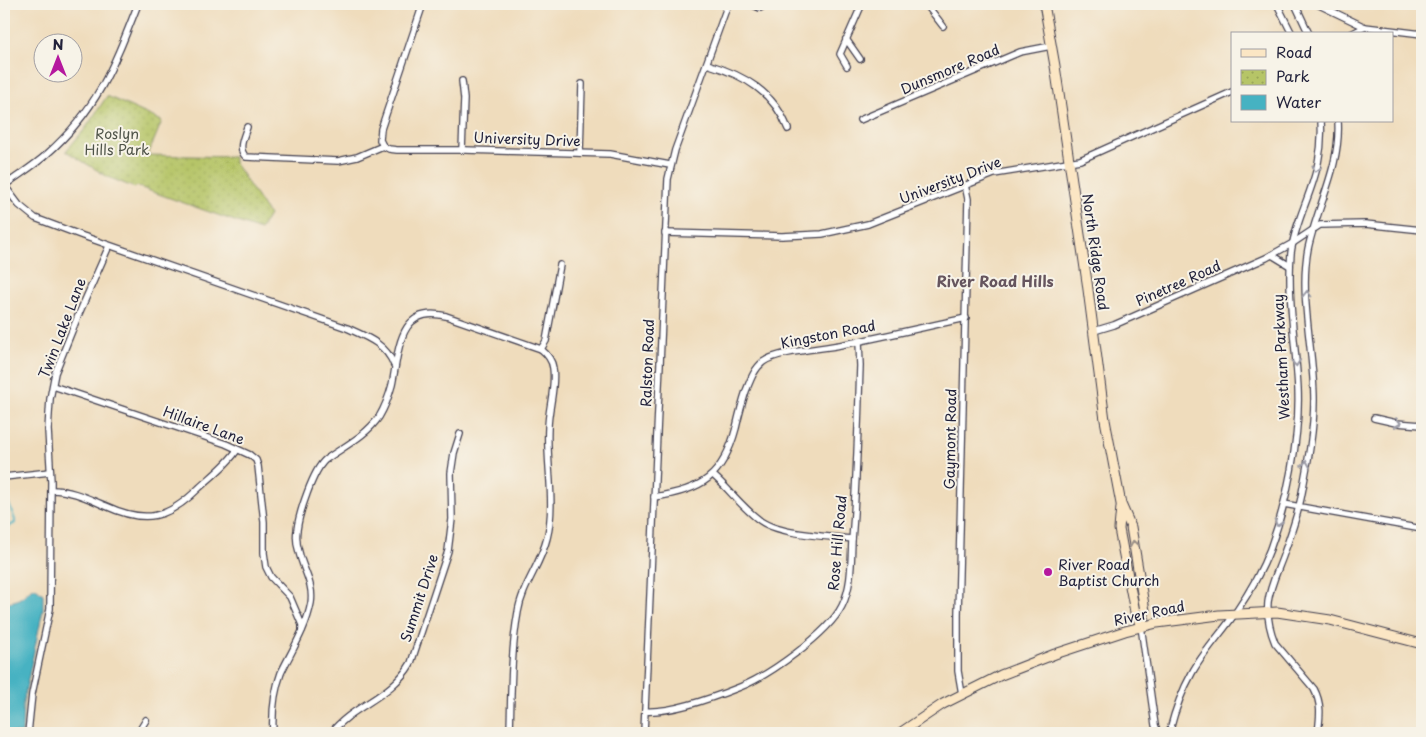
<svg xmlns="http://www.w3.org/2000/svg" width="1426" height="737" viewBox="0 0 1426 737" font-family="'Playpen Sans',sans-serif">
  <style>
    .park { fill: url(#park-dots); stroke: #6c7451 }
    .water { fill: #46b2c2; stroke: #346a7e }
    .lines { fill: none; stroke-linecap: round; stroke-linejoin: round }
    .stream { stroke: #46b2c2; stroke-width: 2 }
    .minor-casing { stroke: #413e4e; stroke-width: 8 }
    .secondary-casing { stroke: #413e4e; stroke-width: 11 }
    .minor { stroke: #fff; stroke-width: 5.5 }
    .secondary { stroke: #fbe6c4; stroke-width: 9 }
    .oneway { stroke: #9c9ca7 }
    .oneway2 { stroke: #998e86 }
    .poi-dot { fill: #b5179e; stroke: #f7f3e8; stroke-width: 2 }
    .labels { text-anchor: middle; dominant-baseline: central; stroke-width: 4; stroke-linejoin: round; paint-order: stroke }
    .street-label { font-size: 14px; fill: #22223b; stroke: #f7f3e8 }
    .park-label { font-size: 14px; fill: #4e5348; stroke: #f7f3e8 }
    .poi-label { font-size: 14px; fill: #22223b; stroke: #f7f3e8; text-anchor: start }
    .neighbourhood-label { font-size: 15px; font-weight: bold; fill: #66555e; stroke: #f7f3e8 }
  </style>
  <defs>
    <pattern id="park-dots" width="8" height="8" patternUnits="userSpaceOnUse" patternTransform="scale(1.25)"><rect width="8" height="8" fill="#b6c567"/><path d="M2 2h.1M6 6h.1" fill="none" stroke="#9ca95a" stroke-width="1.8" stroke-linecap="round"/></pattern>
  </defs>
  <rect width="100%" height="100%" fill="#f7f3e8"/>
  <filter id="ink" filterUnits="userSpaceOnUse"><feTurbulence type="fractalNoise" baseFrequency=".02" numOctaves="2"/><feDisplacementMap in="SourceGraphic" scale="10" xChannelSelector="R" yChannelSelector="G"/><feConvolveMatrix kernelMatrix="1 2 1 2 8 2 1 2 1" color-interpolation-filters="sRGB"/></filter>
  <filter id="wash" filterUnits="userSpaceOnUse"><feTurbulence type="fractalNoise" baseFrequency=".0096" numOctaves="4" result="noise"/><feDisplacementMap in="SourceGraphic" scale="20" xChannelSelector="R" yChannelSelector="G"/><feGaussianBlur stdDeviation="1.12" result="paint"/><feColorMatrix in="noise" values="0 0 0 0 0 0 0 0 0 0 0 0 0 0 0 0 0 1.4 0 .05"/><feComposite in="paint" operator="in"/></filter>
  <g filter="url(#wash)">
    <rect width="100%" height="100%" fill="#efdcbc"/>
    <polygon class="park" points="107,96 162,121 148,155 234,157 234,162 269,215 260,230 136,186 135,188 108,177 66,151 85,129"/>
    <path class="water" d="M32,588H36L43,594V610L23,703L22,733H4V602C16,603 23,597 32,588Z"/>
    <g class="lines">
      <polyline class="stream" points="4,529 15,523 15,520 7,499 6,486"/>
    </g>
  </g>
  <g filter="url(#ink)">
    <g class="lines">
      <g class="minor-casing">
        <g id="minor">
          <polyline points="751,4 760,8 767,4"/>
          <polyline points="926,4 943,26"/>
          <polyline points="1277,4 1292,34"/>
          <polyline points="1295,4 1309,34"/>
          <polyline points="1317,4 1365,27"/>
          <polyline points="1351,34 1365,27 1422,34"/>
          <polyline points="846,39 860,59"/>
          <path d="M707,64C744,75 774,92 788,129"/>
          <polyline points="847,66 840,54 862,4"/>
          <polyline points="860,120 1020,52 1051,46"/>
          <path d="M247,127C244,137 237,149 246,157L338,161L357,157L383,146"/>
          <polyline points="383,146 389,149 397,150 465,150 610,154 670,165"/>
          <polyline points="383,146 380,140 381,129 423,4"/>
          <polyline points="462,150 464,99 462,81"/>
          <polyline points="580,153 582,84"/>
          <path d="M4,185L19,205L35,218L83,236L347,328C367,337 386,344 394,365"/>
          <path d="M4,186C18,175 34,166 47,154C98,109 114,65 138,4"/>
          <polyline points="665,233 782,236 822,234 868,224 994,174 1080,160 1232,92"/>
          <polyline points="1272,255 1290,266"/>
          <polyline points="1094,331 1114,325 1266,258 1293,243 1320,225 1365,224 1422,230"/>
          <polyline points="541,349 546,341 560,265"/>
          <polyline points="53,386 226,444 250,455 256,460 258,466 264,522 264,553 266,567 271,577 290,597 302,625 302,630"/>
          <polyline points="1374,418 1396,423 1422,425"/>
          <path d="M713,475C729,489 741,506 758,519C777,535 827,536 852,539"/>
          <polyline points="4,477 50,472"/>
          <path d="M51,490C71,490 87,498 106,506C145,524 168,519 199,488C212,476 228,464 237,450"/>
          <path d="M654,497C702,490 723,477 736,428C739,415 742,403 746,391C750,381 754,369 763,362C778,351 821,349 840,345C882,337 924,327 966,318"/>
          <polyline points="1284,504 1422,529"/>
          <polyline points="1141,626 1155,725 1158,733"/>
          <polyline points="962,694 958,671 958,614 968,199 965,185"/>
          <path d="M645,711C671,713 715,697 740,687C768,676 828,634 842,606C852,586 851,562 852,540C857,482 858,424 860,366L859,341"/>
          <polyline points="28,733 32,694 50,609 51,482 48,430 50,399 55,373 78,316 109,246"/>
          <polyline points="138,733 146,720"/>
          <path d="M273,733C272,714 274,692 281,673C292,650 306,629 311,603C314,584 303,570 299,552C297,546 296,537 297,530C299,513 313,471 325,460C343,447 366,436 379,417C385,407 389,396 392,385C399,352 398,304 446,316L541,349C547,354 552,360 553,368C556,388 548,409 548,428C546,464 556,503 547,538C541,564 522,586 518,612C511,650 511,694 510,733"/>
          <path d="M331,733C354,704 391,698 411,663L448,551L452,519L451,473L454,453L460,434"/>
          <polyline points="644,733 668,179 675,150 728,4"/>
          <path d="M1166,733L1170,730C1175,710 1182,691 1192,673C1204,651 1222,633 1236,612C1249,593 1262,570 1270,549C1287,503 1300,438 1298,389C1296,344 1287,299 1291,253C1295,221 1312,194 1318,163C1321,149 1322,135 1321,121"/>
          <path d="M1318,733C1320,717 1322,704 1314,689L1275,643C1270,631 1267,615 1268,602C1270,586 1278,570 1283,556C1290,537 1297,517 1301,498C1307,466 1314,432 1314,400C1314,352 1299,296 1308,249C1317,206 1341,166 1338,121"/>
        </g>
      </g>
      <g class="secondary-casing">
        <g id="secondary">
          <polyline points="1044,4 1055,66 1087,282 1105,420 1121,504 1131,527 1145,611 1141,626"/>
          <polyline points="1121,507 1119,529 1122,545 1135,612 1141,626"/>
          <polyline points="900,733 943,704 1001,675 1055,654 1125,631 1157,623 1219,615 1277,612 1330,620 1422,644"/>
        </g>
      </g>
      <use href="#minor" class="minor"/>
      <use href="#secondary" class="secondary"/>
    </g>
    <defs><path id="oneway-chevron" d="M-2-3.5L2.5 0L-2 3.5" fill="none" stroke-width="1.6" stroke-linecap="round" stroke-linejoin="round" transform="scale(1.25)"/></defs>
    <g class="oneway">
      <use href="#oneway-chevron" transform="translate(1316 169) rotate(105)"/>
      <use href="#oneway-chevron" transform="translate(1307 294) rotate(-90)"/>
      <use href="#oneway-chevron" transform="translate(1296 363) rotate(85)"/>
      <use href="#oneway-chevron" transform="translate(1398 423) rotate(8)"/>
      <use href="#oneway-chevron" transform="translate(1306 464) rotate(-81)"/>
      <use href="#oneway-chevron" transform="translate(1278 523) rotate(108)"/>
    </g>
    <use class="oneway2" href="#oneway-chevron" transform="translate(1134 544) rotate(-99)"/>
  </g>
  <circle class="poi-dot" cx="1048" cy="572" r="5"/>
  <g class="labels">
    <g class="street-label">
      <text transform="translate(950 69) rotate(-23)">Dunsmore Road</text>
      <text transform="translate(527 139) rotate(2)">University Drive</text>
      <text transform="translate(950 180) rotate(-21)">University Drive</text>
      <text transform="translate(1096 252) rotate(82)">North Ridge Road</text>
      <text transform="translate(1178 283) rotate(-24)">Pinetree Road</text>
      <text transform="translate(62 328) rotate(-69)">Twin Lake Lane</text>
      <text transform="translate(828 334) rotate(-11)">Kingston Road</text>
      <text transform="translate(1281 357) rotate(-93)">Westham Parkway</text>
      <text transform="translate(647 363) rotate(-88)">Ralston Road</text>
      <text transform="translate(204 425) rotate(20)">Hillaire Lane</text>
      <text transform="translate(950 439) rotate(-89)">Gaymont Road</text>
      <text transform="translate(837 543) rotate(-85)">Rose Hill Road</text>
      <text transform="translate(419 598) rotate(-72)">Summit Drive</text>
      <text transform="translate(1149 613) rotate(-12)">River Road</text>
    </g>
    <g class="park-label">
      <text x="117" y="133">Roslyn<tspan x="117" dy="16">Hills Park</tspan></text>
    </g>
    <g class="poi-label">
      <text x="1058" y="564">River Road<tspan x="1058" dy="16">Baptist Church</tspan></text>
    </g>
    <g class="neighbourhood-label">
      <text x="995" y="280">River Road Hills</text>
    </g>
  </g>
  <rect width="1426" height="737" fill="none" stroke="#f7f3e8" stroke-width="20"/>
  <rect x="1231" y="32" width="162" height="90" fill="#f7f3e8" stroke="#a29fa3"/>
  <rect x="1241" y="49" width="25" height="8" fill="#fbe6c4" stroke="#a29fa3"/>
  <text x="1276" y="58" font-size="15" fill="#22223b">Road</text>
  <rect x="1241" y="70" width="25" height="15" fill="url(#park-dots)" stroke="#a29fa3"/>
  <text x="1276" y="82" font-size="15" fill="#22223b">Park</text>
  <rect x="1241" y="95" width="25" height="15" fill="#46b2c2" stroke="#a29fa3"/>
  <text x="1276" y="108" font-size="15" fill="#22223b">Water</text>
  <g transform="translate(58 58)"><circle r="24" fill="#f7f3e8" stroke="#a29fa3"/>
  <path d="M0-4L9 19L0 12L-9 19Z" fill="#b5179e"/>
  <text y="-8" font-size="14" font-weight="bold" text-anchor="middle" fill="#22223b">N</text>
  </g>
</svg>
